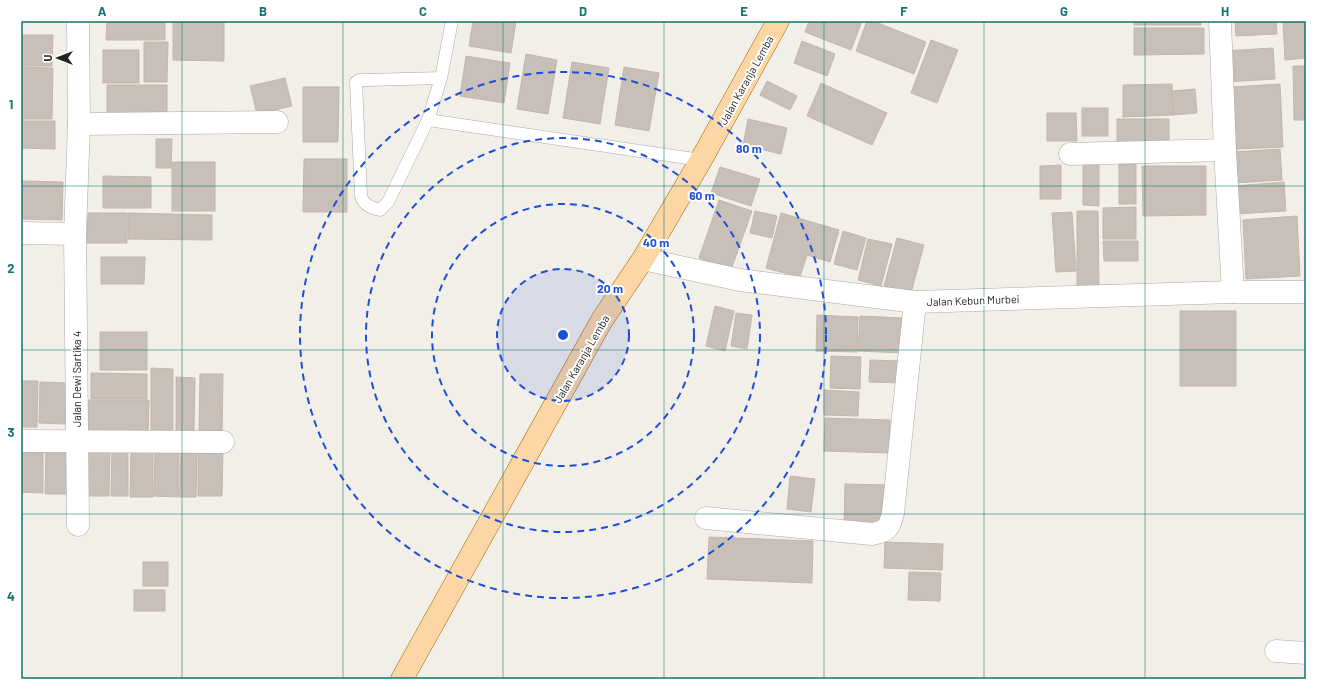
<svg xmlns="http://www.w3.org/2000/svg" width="1327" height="700" viewBox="0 0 1327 700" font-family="Barlow,sans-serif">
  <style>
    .building { fill: #c7bfb8; stroke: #c4b6ab }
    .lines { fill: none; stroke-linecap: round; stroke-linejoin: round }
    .service-casing { stroke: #a9a9a9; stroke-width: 13 }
    .minor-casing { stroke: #a9a9a9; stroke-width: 23 }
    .primary-casing { stroke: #a06b00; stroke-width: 23 }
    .service { stroke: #fff; stroke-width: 12 }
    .minor { stroke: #fff; stroke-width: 22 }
    .primary { stroke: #fcd6a4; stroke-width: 22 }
    .grid { fill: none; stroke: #0f766e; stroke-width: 1; stroke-opacity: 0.55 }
    .ring { fill: none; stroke: #1d4ed8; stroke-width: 2; stroke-dasharray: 7 5 }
    .labels { text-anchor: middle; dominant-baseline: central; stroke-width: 4; stroke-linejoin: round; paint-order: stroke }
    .street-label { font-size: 11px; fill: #222; stroke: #fff }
    .centre { fill: #1d4ed8; stroke: #fff; stroke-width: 2 }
    .ring-label { font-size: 12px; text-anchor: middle; font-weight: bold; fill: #1d4ed8; stroke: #fff; stroke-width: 4; stroke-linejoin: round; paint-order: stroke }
    .neatline { fill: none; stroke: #0f766e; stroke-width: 1.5 }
    .grid-label { font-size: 13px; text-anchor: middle; font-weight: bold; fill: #0f766e }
  </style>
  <rect width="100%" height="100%" fill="#f2efe9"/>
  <g class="building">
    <polygon points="107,21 165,21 165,40 106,40"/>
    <polygon points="173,21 224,21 224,61 173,60"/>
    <polygon points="473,21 516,21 511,53 469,46"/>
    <polygon points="809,21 862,21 851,50 805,32"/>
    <polygon points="867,21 873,21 926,42 914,74 856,51"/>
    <rect x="1134" y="21" width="67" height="4"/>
    <polygon points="1235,21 1276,21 1277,34 1236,36"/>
    <polygon points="1283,21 1306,21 1306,58 1285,60"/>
    <polygon points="1134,28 1204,28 1204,54 1134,55"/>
    <polygon points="21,35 53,35 52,66 21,66"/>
    <polygon points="931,40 958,50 937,103 911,93"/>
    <polygon points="802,41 835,54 827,76 794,63"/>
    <polygon points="144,42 168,42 167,82 144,82"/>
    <polygon points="1273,48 1275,79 1225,82 1224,51"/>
    <rect x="103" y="50" width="36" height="33"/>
    <polygon points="526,54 557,60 548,114 517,109"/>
    <polygon points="466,56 510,63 504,103 460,96"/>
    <polygon points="572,62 609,68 600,124 563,118"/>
    <polygon points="1293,66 1306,66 1306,120 1294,120"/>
    <polygon points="21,67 53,68 52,119 21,119"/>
    <polygon points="624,67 659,73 649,131 615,125"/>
    <polygon points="285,78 292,106 257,114 250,86"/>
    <polygon points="767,81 797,96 790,110 760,95"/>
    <polygon points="821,83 887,113 872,145 807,116"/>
    <polygon points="1172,84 1173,115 1123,117 1123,85"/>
    <polygon points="1280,84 1283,147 1236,149 1232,87"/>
    <polygon points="107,85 167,85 167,118 107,117"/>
    <polygon points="303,87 339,87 338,142 303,142"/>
    <polygon points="1195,89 1197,113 1173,115 1172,91"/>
    <rect x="1082" y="108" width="26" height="28"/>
    <polygon points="1047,113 1076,113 1077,141 1047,141"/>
    <polygon points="748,119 787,128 781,154 743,145"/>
    <polygon points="1117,119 1169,119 1169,145 1117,146"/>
    <polygon points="21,121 55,121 55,149 21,148"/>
    <polygon points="156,139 172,139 171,168 156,168"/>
    <polygon points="1280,149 1282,180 1235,183 1233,152"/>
    <polygon points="304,159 347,159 347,212 303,212"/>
    <polygon points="1083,161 1099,161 1099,206 1083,205"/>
    <rect x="172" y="162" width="43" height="49"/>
    <rect x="1119" y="164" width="17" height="40"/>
    <polygon points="1061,165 1061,199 1040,199 1040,166"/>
    <polygon points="1142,166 1206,166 1206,215 1143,216"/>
    <polygon points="720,167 760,179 751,206 711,193"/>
    <polygon points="103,176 151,177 151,208 103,208"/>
    <polygon points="21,181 63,182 62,220 21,219"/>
    <polygon points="1284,182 1286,211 1236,214 1234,186"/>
    <polygon points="719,200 752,211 731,270 699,258"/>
    <polygon points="1136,207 1136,239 1103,239 1103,208"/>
    <polygon points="755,211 777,216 772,238 750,233"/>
    <polygon points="1077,211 1098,211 1099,289 1077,289"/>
    <polygon points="1072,212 1076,271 1056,272 1052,213"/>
    <polygon points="88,213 127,213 127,243 87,243"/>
    <polygon points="128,213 212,215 212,240 128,239"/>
    <polygon points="781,213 839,230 830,262 807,255 800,277 766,268"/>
    <polygon points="1297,216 1300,276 1246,279 1243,220"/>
    <polygon points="843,231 866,238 857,270 834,264"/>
    <polygon points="897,238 924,245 911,293 884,286"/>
    <polygon points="868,239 892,244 881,286 858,280"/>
    <polygon points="1103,241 1138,241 1138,261 1104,261"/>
    <polygon points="101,257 145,257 144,284 101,284"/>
    <polygon points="715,306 734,311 725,351 706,346"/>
    <rect x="1180" y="311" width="56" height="75"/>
    <polygon points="736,313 752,315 747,349 731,346"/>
    <polygon points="817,315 858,317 857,352 816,351"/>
    <polygon points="860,316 903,318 902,353 858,351"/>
    <rect x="100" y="332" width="47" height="38"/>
    <polygon points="831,356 861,357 860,389 830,388"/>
    <polygon points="870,360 902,361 901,383 869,382"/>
    <polygon points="151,368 173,369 173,430 151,430"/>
    <polygon points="91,373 147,374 147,399 91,399"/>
    <polygon points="200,374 223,374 222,433 199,433"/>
    <polygon points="176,377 195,378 194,431 176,431"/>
    <polygon points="21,381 38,381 37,427 21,427"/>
    <polygon points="40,382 67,383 67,424 39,423"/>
    <polygon points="824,390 859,392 858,416 824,415"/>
    <polygon points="88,400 149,400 148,439 87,438"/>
    <polygon points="825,418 890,420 889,453 824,451"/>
    <polygon points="83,445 110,445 109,496 82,496"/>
    <polygon points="21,446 43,446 43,493 21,492"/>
    <polygon points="112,446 128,446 128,496 111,496"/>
    <polygon points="181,446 197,446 196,497 180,497"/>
    <polygon points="46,447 71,448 70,494 45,494"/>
    <polygon points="131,447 153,447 153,497 130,497"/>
    <polygon points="155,447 179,447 179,497 154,496"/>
    <polygon points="198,448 223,448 222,496 198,496"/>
    <polygon points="790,476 815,479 811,512 787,509"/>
    <polygon points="845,484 886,485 884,527 844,526"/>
    <polygon points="709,537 813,541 812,583 707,579"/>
    <polygon points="885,542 943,544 942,570 884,568"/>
    <rect x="143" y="562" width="25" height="24"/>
    <polygon points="909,572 941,573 940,601 908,600"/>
    <rect x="134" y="590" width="31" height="21"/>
  </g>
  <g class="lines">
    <g class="service-casing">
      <g id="service">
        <path d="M441,78L367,80H359L356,82L361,196C363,205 372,208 380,210L388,202L428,120L441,78L452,21"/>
        <polyline points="428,120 701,160"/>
      </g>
    </g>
    <g class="minor-casing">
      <g id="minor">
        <polyline points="78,21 79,124 75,234 78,525"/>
        <polyline points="1220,21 1225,150 1233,292"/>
        <polyline points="79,124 277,122"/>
        <polyline points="1070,154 1225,150"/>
        <polyline points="21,233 75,234"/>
        <polyline points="643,259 740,280 915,302 1233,292 1306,292"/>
        <polyline points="21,441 223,442"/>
        <path d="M706,518L872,534C888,531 889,528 893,513L915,302"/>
        <polyline points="1276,651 1306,653"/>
      </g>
    </g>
    <g class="primary-casing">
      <polyline id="primary" points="402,679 602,320 643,259 701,160 778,21"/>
    </g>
    <use href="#service" class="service"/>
    <use href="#minor" class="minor"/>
    <use href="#primary" class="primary"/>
  </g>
  <path class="grid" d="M182,21V679M343,21V679M503,21V679M664,21V679M824,21V679M984,21V679M1145,21V679M21,186H1306M21,350H1306M21,514H1306"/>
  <circle cx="563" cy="335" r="66" fill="#1d4ed8" fill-opacity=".12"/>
  <g class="ring">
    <circle cx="563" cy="335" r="66"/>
    <circle cx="563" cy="335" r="131"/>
    <circle cx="563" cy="335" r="197"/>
    <circle cx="563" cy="335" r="263"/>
  </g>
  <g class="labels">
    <g class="street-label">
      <text transform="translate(746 80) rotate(-61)">Jalan Karanja Lemba</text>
      <text transform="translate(973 300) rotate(-2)">Jalan Kebun Murbei</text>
      <text transform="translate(581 359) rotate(-60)">Jalan Karanja Lemba</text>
      <text transform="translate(76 379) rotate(-90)">Jalan Dewi Sartika 4</text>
    </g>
  </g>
  <circle cx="563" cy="335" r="6" class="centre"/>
  <g class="ring-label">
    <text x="749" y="153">80 m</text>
    <text x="702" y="200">60 m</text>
    <text x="656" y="247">40 m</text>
    <text x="610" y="293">20 m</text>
  </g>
  <rect width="1327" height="700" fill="none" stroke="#ffffff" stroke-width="44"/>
  <g transform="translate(58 58) rotate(270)" stroke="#ffffff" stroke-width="3" paint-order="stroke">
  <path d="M0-3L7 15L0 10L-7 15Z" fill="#222222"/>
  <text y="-6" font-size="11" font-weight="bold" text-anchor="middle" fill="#222222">U</text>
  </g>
  <rect x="22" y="22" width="1283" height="656" class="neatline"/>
  <g class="grid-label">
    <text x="102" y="16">A</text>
    <text x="263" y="16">B</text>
    <text x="423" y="16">C</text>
    <text x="583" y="16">D</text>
    <text x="744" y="16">E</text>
    <text x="904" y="16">F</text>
    <text x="1064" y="16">G</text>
    <text x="1225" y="16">H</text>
    <text x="11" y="109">1</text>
    <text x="11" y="273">2</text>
    <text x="11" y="437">3</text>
    <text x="11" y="601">4</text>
  </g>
</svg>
